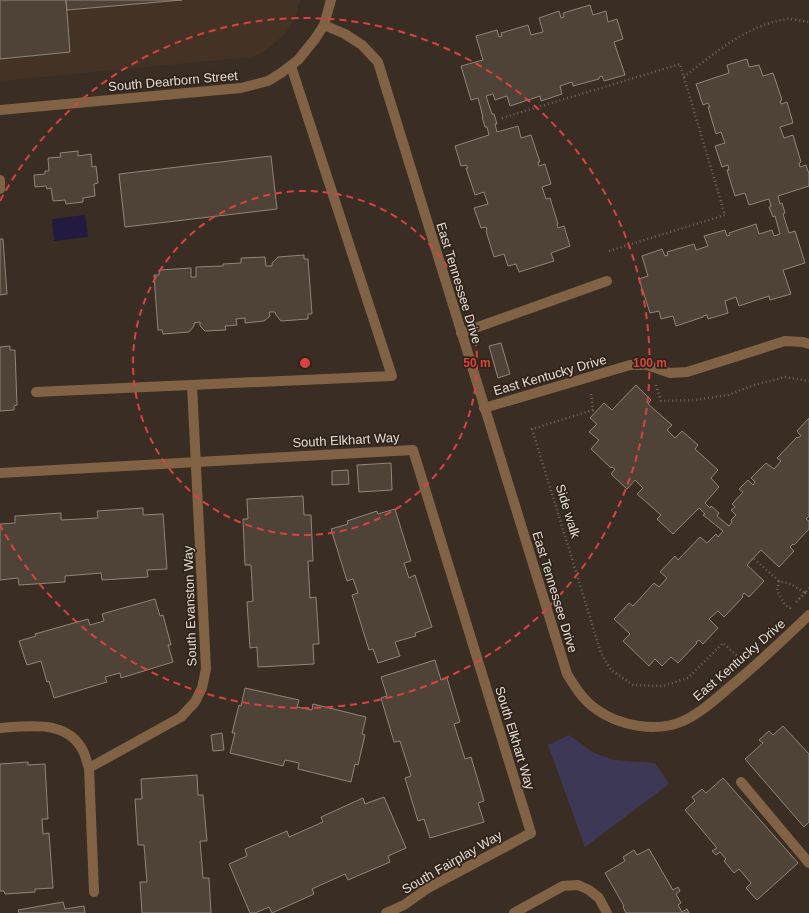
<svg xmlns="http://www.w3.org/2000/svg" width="809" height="913" viewBox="0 0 809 913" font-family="Arial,sans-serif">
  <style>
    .built { fill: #443324 }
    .green { fill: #3d3856 }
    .water { fill: #231a40 }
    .building { fill: #4f4337; stroke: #938478 }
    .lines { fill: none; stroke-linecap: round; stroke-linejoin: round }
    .path { stroke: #72675e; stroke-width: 2.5; stroke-dasharray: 1 3; stroke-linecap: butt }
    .service { stroke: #816245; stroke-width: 10 }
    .minor { stroke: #816245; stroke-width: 10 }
    .ring { fill: none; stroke: #d84342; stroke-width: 2; stroke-dasharray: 7 5 }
    .labels { text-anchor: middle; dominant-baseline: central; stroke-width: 3.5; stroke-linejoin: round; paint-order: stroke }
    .street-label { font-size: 13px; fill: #e3dcd5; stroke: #30241a }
    .centre { fill: #d84342; stroke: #30241a; stroke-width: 2 }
    .ring-label { font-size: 12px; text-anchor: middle; font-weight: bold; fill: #d84342; stroke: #30241a; stroke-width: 3.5; stroke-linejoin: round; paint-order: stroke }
  </style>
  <rect width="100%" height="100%" fill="#3a2e24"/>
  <polygon class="built" points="0,0 300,0 294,21 284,35 262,53 250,57 0,81"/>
  <polygon class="green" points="569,735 594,753 615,760 655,763 669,784 585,847 548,745"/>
  <polygon class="water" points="85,215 88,237 54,241 52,219"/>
  <g class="building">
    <polygon points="0,0 66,0 70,52 0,59"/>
    <polygon points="66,0 182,0 67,10"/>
    <polygon points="590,5 593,15 606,11 608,22 617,19 623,39 614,42 625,75 604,81 602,76 599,77 599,79 573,86 572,82 560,86 562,94 541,101 540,96 510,106 507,96 495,100 493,94 486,96 492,114 494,114 497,124 495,124 497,132 518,126 521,138 531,135 540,162 538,162 539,166 545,164 551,184 542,187 546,199 550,198 558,224 557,224 558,228 564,226 570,246 551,253 554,261 519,272 516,264 508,266 504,254 494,257 486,231 487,230 486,227 481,228 474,208 488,204 484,192 475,195 466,168 468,168 466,165 461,166 455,146 489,135 487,127 485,127 482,117 483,117 478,98 471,100 461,66 483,60 476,36 497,30 499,37 502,36 501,33 528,25 531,35 543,32 539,18 559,11 561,18 564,17 563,13"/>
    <polygon points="747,59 749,67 759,65 763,76 773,73 782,100 780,101 781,104 787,102 793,123 780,127 784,138 793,135 801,162 799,163 800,167 806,165 809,174 809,186 778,196 780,204 782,203 785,213 783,214 789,233 795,231 805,263 783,270 791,294 770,300 769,296 739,306 736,297 725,301 728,313 708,319 707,315 703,316 703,317 676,326 673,316 661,319 659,311 650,313 639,279 648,276 642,256 662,249 665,256 668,255 667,252 694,244 696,250 708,246 704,236 725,230 727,236 730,235 729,233 756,224 759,234 772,230 774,236 780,234 775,216 773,217 769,207 771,206 769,199 749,205 745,193 735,196 727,170 729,170 728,165 722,167 715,146 725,143 721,132 716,134 708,107 710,107 708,103 703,105 696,84 729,73 727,65"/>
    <polygon points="78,151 78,156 91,154 92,167 96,166 98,183 94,184 95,196 83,198 83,202 66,204 65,200 53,201 51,188 47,189 46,186 35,187 34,175 45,174 45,171 49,171 48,158 61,157 60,153"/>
    <polygon points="271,156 277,209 125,227 119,174"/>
    <polygon points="0,239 3,239 7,294 0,295"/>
    <polygon points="304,255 304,259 308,259 312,314 308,314 308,319 281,321 276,315 275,312 269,312 270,316 264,321 245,323 245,318 236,319 237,325 225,326 226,330 205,331 200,326 200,322 194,323 194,326 189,332 163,334 162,330 158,330 154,275 159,275 159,270 191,268 191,277 196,277 196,267 223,266 223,264 241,263 241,258 265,257 266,266 272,266 272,263 278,257"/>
    <polygon points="501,343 510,374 498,378 489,346"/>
    <polygon points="10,346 10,350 15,350 17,405 14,406 14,410 0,411 0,347"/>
    <polygon points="636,385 651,400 648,404 672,425 667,430 675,438 682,431 698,445 695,449 718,470 711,478 719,487 705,503 710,508 711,506 719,513 717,516 729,526 732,522 731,520 736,515 731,510 735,507 732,504 743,492 739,489 748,480 753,485 755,482 751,478 766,463 774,469 781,461 777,458 797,437 798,438 801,436 797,431 809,418 809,516 806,519 809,521 809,529 794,545 793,544 790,547 794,551 779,567 761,550 747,565 764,581 749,597 744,593 742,596 743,597 724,617 718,611 709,619 718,628 703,644 699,640 696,642 697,643 678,663 671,657 662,666 655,659 649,666 623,641 630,634 614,619 629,603 633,606 654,583 659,587 667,578 660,572 675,556 678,560 700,537 707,543 716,534 718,537 723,531 703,515 705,514 699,508 673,534 657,519 661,515 637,494 643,488 635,480 627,489 611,474 615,469 612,467 611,468 591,449 599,440 589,432 597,424 590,418 604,403 612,410"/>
    <polygon points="391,463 392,490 359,492 357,465"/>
    <polygon points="348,470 349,484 332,485 332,471"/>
    <polygon points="303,496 304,515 311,515 313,561 308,561 310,598 316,597 319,644 313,644 314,664 258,667 257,647 250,648 247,602 253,601 251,565 245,565 243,519 248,519 247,499"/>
    <polygon points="143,508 143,515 163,514 167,569 147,570 148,577 102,580 101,573 65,576 65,582 19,585 18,578 0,580 0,524 15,523 15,516 61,513 61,520 98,518 97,511"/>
    <polygon points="395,509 411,561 404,563 409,578 415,575 432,627 415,633 416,636 395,642 400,656 378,663 373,649 369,650 352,595 358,593 353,579 347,581 331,529 348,524 347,521 377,511 378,514"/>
    <polygon points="155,599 160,616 163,615 171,645 168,645 173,662 121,678 120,673 105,677 107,682 54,698 49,681 47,682 41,661 27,665 19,641 36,636 35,634 88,619 90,625 104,621 102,614"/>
    <polygon points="435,660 441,680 447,678 460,722 454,724 465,759 471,757 484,801 478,803 484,822 430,838 424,819 418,821 405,778 411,776 400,741 394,742 381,698 387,696 381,677"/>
    <polygon points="245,688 299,700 297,707 312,710 313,704 366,717 362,734 365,735 358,765 355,764 351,782 298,769 299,763 285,760 283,766 230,753 235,733 232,733 239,705 241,706"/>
    <polygon points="783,726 809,754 809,822 804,827 745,759 763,743 759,740 769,731 773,735"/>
    <polygon points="222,733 224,750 213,751 211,735"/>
    <polygon points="28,762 28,765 45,764 48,819 42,819 43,834 49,833 53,888 35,889 35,892 5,894 4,891 0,891 0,764"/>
    <polygon points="197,775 198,795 203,795 207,841 200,841 203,878 209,878 211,913 142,913 140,882 147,882 144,845 138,845 135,799 142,799 141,779"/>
    <polygon points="723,778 798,863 757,900 746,888 751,883 739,869 734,873 724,861 726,859 720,852 716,855 712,851 717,848 685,810 695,801 692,797 702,789 706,793"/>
    <polygon points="384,797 406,848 388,856 390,862 348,880 345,874 312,889 314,894 272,913 269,907 255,913 250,913 229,864 247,856 245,849 287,831 289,837 323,822 321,817 363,798 365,804"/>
    <polygon points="649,849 673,890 678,887 680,891 676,894 681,903 678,905 682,912 687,909 689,913 626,913 623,907 624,906 605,873 625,861 623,857 634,850 637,855"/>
    <polygon points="63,902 65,909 84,906 85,913 19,913 18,910"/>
  </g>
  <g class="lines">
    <g class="path">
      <path d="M684,77C713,54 750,23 788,19C794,19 802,21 809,22"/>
      <polyline points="502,118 680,64 725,215 609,251"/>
      <polyline points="656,385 661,401 695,400 728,395 754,385 785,377 809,381"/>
      <polyline points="591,394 593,410 532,429 601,653 611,670 633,685 663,686 688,678 723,643 738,657"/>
      <polyline points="754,559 779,581 791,584 805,593 809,588"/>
      <polyline points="779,581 777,591 785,605 790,608 791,607"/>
      <polyline points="796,602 805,593 797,601"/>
    </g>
    <g class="service">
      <path d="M324,25L345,34L362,45L378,62L567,674C575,687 583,700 596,709C619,726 657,733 683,721C702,712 717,698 732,685C759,663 784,639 809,615"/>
      <polyline points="0,180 0,189"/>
      <polyline points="461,333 607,281"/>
      <polyline points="36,392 392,376 291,66"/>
      <polyline points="484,408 630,365 647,365 670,373 687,372 785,341 803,342 809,344"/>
      <polyline points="0,473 413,450 531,833 428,888 404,905 386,913"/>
      <path d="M0,728C30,726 69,719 84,753C86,758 87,763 89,768L181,717L195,702L202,688L206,669L192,385"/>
      <polyline points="89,768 94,892"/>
      <polyline points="741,782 809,863"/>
      <polyline points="514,913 563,886 578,885 589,890 599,898 607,913"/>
    </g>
    <polyline class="minor" points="0,110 241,88 268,81 281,73 298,60 315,39 324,25 331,0"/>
  </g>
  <g class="ring">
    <circle cx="305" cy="363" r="172"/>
    <path d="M0 201A345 345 0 1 1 0 525"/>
  </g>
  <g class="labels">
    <g class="street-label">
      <text transform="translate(173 81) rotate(-5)">South Dearborn Street</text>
      <text transform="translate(459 283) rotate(73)">East Tennessee Drive</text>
      <text transform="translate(550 375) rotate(-16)">East Kentucky Drive</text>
      <text transform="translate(346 440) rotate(-3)">South Elkhart Way</text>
      <text transform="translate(568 511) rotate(73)">Side walk</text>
      <text transform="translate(555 592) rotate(73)">East Tennessee Drive</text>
      <text transform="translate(190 606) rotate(-92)">South Evanston Way</text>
      <text transform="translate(739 660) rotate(-41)">East Kentucky Drive</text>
      <text transform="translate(515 738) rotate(73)">South Elkhart Way</text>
      <text transform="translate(452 862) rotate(-30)">South Fairplay Way</text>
    </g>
  </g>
  <circle cx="305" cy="363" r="6" class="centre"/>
  <g class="ring-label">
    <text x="477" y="367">50 m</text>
    <text x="650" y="367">100 m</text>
  </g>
</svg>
